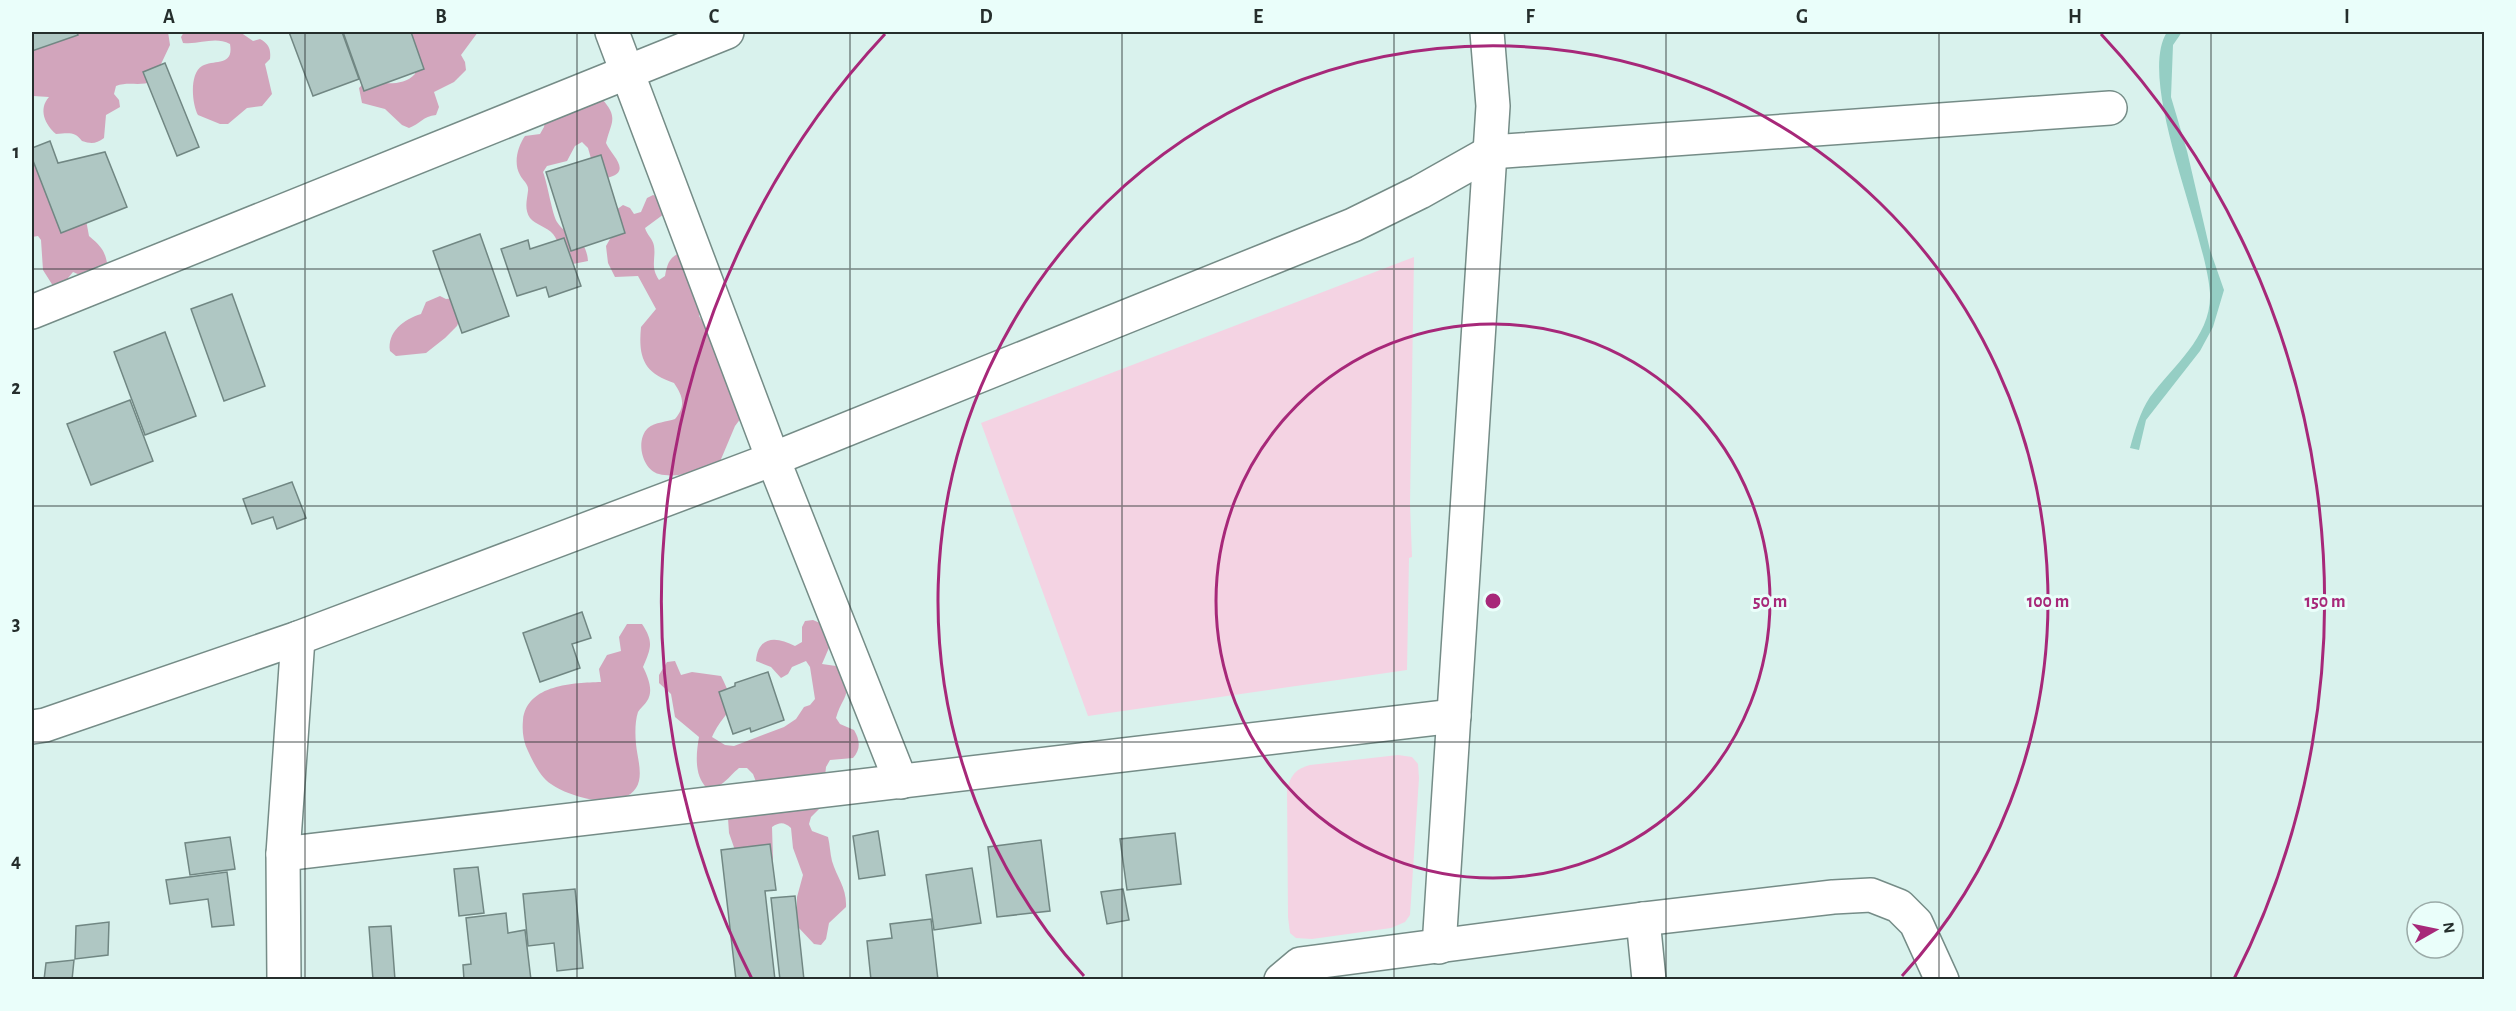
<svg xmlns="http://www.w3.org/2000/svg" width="2516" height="1011" viewBox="0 0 2516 1011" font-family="'Alegreya Sans',sans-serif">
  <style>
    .green { fill: #f4d3e3 }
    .forest { fill: #d2a5bc }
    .water { fill: #95cec4 }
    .building { fill: #afc7c3; stroke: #718783; stroke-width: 1.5 }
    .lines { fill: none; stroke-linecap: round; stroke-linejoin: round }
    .minor-casing { stroke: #758c87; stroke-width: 36 }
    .minor { stroke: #fff; stroke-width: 33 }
    .grid { fill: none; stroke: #252e2c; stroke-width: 1.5; stroke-opacity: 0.55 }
    .ring { fill: none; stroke: #a72879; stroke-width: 3 }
    .centre { fill: #a72879; stroke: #eafefa; stroke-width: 3 }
    .ring-label { font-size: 18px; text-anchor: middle; font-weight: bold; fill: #a72879; stroke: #eafefa; stroke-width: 6; stroke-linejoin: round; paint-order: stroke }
    .neatline { fill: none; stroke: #252e2c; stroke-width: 2 }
    .grid-label { font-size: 20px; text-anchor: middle; font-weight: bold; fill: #252e2c }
  </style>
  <rect width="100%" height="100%" fill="#d9f2ed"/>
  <g class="green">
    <polygon points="1414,257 1410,504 1412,557 1409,558 1407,670 1088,716 981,423"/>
    <path d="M1398,755L1412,757L1418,764L1419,778L1410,915L1405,922L1391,928L1312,939L1296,938L1290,933L1288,917L1287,788C1292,774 1296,769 1310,765Z"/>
  </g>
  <g class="forest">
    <path d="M32,32H168L170,45L153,81C140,87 129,81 116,86L114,94L119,100L120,107L106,115L104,138C96,144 91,144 82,141C75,131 68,133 56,134C45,125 38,109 49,97L33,96L32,94Z"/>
    <path d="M184,32H240L253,41L260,39C269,44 271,49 270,59L265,64L272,94L262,106L247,108L228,124H220L198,115C192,104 189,74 202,66C214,59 234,67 230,44C214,36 200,45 183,43L181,37Z"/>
    <path d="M408,32H478L461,55L465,62L466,70L454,82L434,92L439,107L436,115C423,116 420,124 409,128L402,125L385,109L362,103L359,88L365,82C381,82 402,88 415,74Z"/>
    <path d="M602,99C619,118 611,122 606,143C612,156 633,172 607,178L592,162L588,148L582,142L575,146L567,161L547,166L543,172C548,185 552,214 557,222C568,239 586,235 588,261L573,264C561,256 561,245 553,234C547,227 536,225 530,218C524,209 527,200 528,191C529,184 523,181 520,175C513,163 518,146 525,136L540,134L544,127L545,119Z"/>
    <path d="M32,163L41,164C49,209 42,205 86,220L89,236C106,250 106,255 109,276L87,278L73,272L68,278L67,286L55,289L43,270L41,240L38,236L32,237Z"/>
    <path d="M653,195L661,198L664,214L645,228C647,235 653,239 654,246C656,259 650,267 659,280L665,276C667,265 669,257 680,253L701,308L699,316L707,329L744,414L735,426L719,464C701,470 677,479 659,474C642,470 635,440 648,428C655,422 667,422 675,419C686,406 683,396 674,383C644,373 638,358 641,327L656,309L638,276L615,277L608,263L606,246L614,232L616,210L623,205L630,208L634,214L641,212L647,198Z"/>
    <path d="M440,296L446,299L454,298L460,319L457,326L445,338L426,353L396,356L390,351C387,332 404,319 421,314L426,302Z"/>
    <path d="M813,620L820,623L831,643L822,664L836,666C856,695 843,693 836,718L840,724L854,730C860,740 861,749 853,758L830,760L826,767L822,806L811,817L809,824L812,831L828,837C830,845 830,853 832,861C837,878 847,888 846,907L829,923L826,939L821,945L814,944L798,927L797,920V897L803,875L793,848L791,828C784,822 780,822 772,827L773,860L766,862L737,856L729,833L728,818L758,787L753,774L747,768H739C728,777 722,789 707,788C694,776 696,754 699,737L675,717L671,694L659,683V675L667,662L675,661L681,675L692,672L721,676C741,715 726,706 712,737L725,745L734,746L784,727L796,719L804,707L810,705L815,699L810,667L806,661L792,667L788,674L781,678L771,667L756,661C758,636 776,636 795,646L802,642V627L805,621Z"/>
    <path d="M627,624H642C654,642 651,648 643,667C648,677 654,691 647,701C645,705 640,708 638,712C635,721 635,734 636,744C637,757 644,776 636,788C620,812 569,797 551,784C541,778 533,762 528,751C523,741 522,731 523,720C527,684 574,683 601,682L599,669L607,655L621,651L619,637Z"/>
  </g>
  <path class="water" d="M2167,32H2182L2173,45L2171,97L2187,151L2210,250L2224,290L2213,327L2200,351L2146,420L2139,450L2130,448C2135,430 2140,412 2150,397C2173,366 2212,336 2210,293C2206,232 2136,81 2167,32Z"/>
  <g class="building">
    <polygon points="32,32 77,32 78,35 32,51"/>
    <polygon points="289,32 342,32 359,79 313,96"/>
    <polygon points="343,32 411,32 424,69 364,91"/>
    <polygon points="165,63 199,147 177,156 143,72"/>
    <polygon points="50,141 58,163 105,152 127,207 61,233 32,158 32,148"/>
    <polygon points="601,155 625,233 571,251 546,172"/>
    <polygon points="480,234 509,316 462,333 433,251"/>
    <polygon points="564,238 581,286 549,297 546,287 517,296 501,249 528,240 530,249"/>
    <polygon points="232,294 265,386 224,401 191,309"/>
    <polygon points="165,332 196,416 145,435 114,352"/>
    <polygon points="130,400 153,461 91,485 67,424"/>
    <polygon points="292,482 306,518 277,529 273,517 252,524 243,499"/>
    <polygon points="582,612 591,638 572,644 580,668 540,682 523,633"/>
    <polygon points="768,672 784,720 751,732 750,728 733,734 719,692 735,686 735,683"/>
    <polygon points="878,831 885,875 859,879 853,836"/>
    <polygon points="1175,833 1181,884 1127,890 1120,839"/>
    <polygon points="230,837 235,869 190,875 185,843"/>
    <polygon points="1041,840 1050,911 997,917 988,847"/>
    <polygon points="770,844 776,890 765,891 775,980 736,980 721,850"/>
    <polygon points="478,867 484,913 459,916 454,869"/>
    <polygon points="972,868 981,923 934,930 926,875"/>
    <polygon points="227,872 234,925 212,927 208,899 170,904 166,880"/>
    <polygon points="575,889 583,968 557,971 554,943 528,946 523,894"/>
    <polygon points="1123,889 1129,920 1107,924 1101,892"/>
    <polygon points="795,896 804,980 780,980 771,898"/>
    <polygon points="506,913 508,933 525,930 531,980 464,980 463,965 471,964 466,918"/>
    <polygon points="931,919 938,980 871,980 867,941 892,938 890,924"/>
    <polygon points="109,922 108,955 75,959 76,926"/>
    <polygon points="391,926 395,980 373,980 369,927"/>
    <polygon points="74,960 72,980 44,980 46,963"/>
  </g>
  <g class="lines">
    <g class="minor-casing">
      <g id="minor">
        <polyline points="612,32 773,459 901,782"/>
        <polyline points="32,312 727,32"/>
        <polyline points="298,638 773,459 1353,225 1420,192 1491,152 2110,108"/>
        <polyline points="32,727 45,725 298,638 283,854 284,980"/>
        <polyline points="283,854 1454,716"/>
        <polyline points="1643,919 1649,980"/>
        <polyline points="1439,947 1493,106 1487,32"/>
        <polyline points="1281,980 1300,964 1643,919 1833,897 1871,895 1899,906 1916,923 1942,980"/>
      </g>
    </g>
    <use href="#minor" class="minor"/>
  </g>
  <path class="grid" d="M305,32V980M577,32V980M850,32V980M1122,32V980M1394,32V980M1666,32V980M1939,32V980M2211,32V980M32,269H2484M32,506H2484M32,742H2484"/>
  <g class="ring">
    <circle cx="1493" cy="601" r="277"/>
    <path d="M1084 976A555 555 0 1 1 1902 976"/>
    <path d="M752 979A832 832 0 0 1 885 34M2101 34A832 832 0 0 1 2234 979"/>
  </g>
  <circle cx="1493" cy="601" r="9" class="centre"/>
  <g class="ring-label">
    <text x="1770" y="607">50 m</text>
    <text x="2048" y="607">100 m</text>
    <text x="2325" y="607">150 m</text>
  </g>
  <rect width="2516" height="1011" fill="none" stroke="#eafefa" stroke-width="66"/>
  <g transform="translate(2435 930) rotate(81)"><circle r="28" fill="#eafefa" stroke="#9baba8" stroke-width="1.5"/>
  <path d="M0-4.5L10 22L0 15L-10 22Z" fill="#a72879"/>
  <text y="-9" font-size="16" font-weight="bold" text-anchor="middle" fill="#252e2c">N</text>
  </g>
  <rect x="33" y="33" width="2450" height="945" class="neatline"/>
  <g class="grid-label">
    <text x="169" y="23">A</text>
    <text x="441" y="23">B</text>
    <text x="714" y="23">C</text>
    <text x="986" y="23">D</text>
    <text x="1258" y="23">E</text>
    <text x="1530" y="23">F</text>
    <text x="1802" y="23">G</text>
    <text x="2075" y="23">H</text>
    <text x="2347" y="23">I</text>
    <text x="16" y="158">1</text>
    <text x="16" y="394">2</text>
    <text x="16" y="630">3</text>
    <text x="16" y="867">4</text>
  </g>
</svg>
